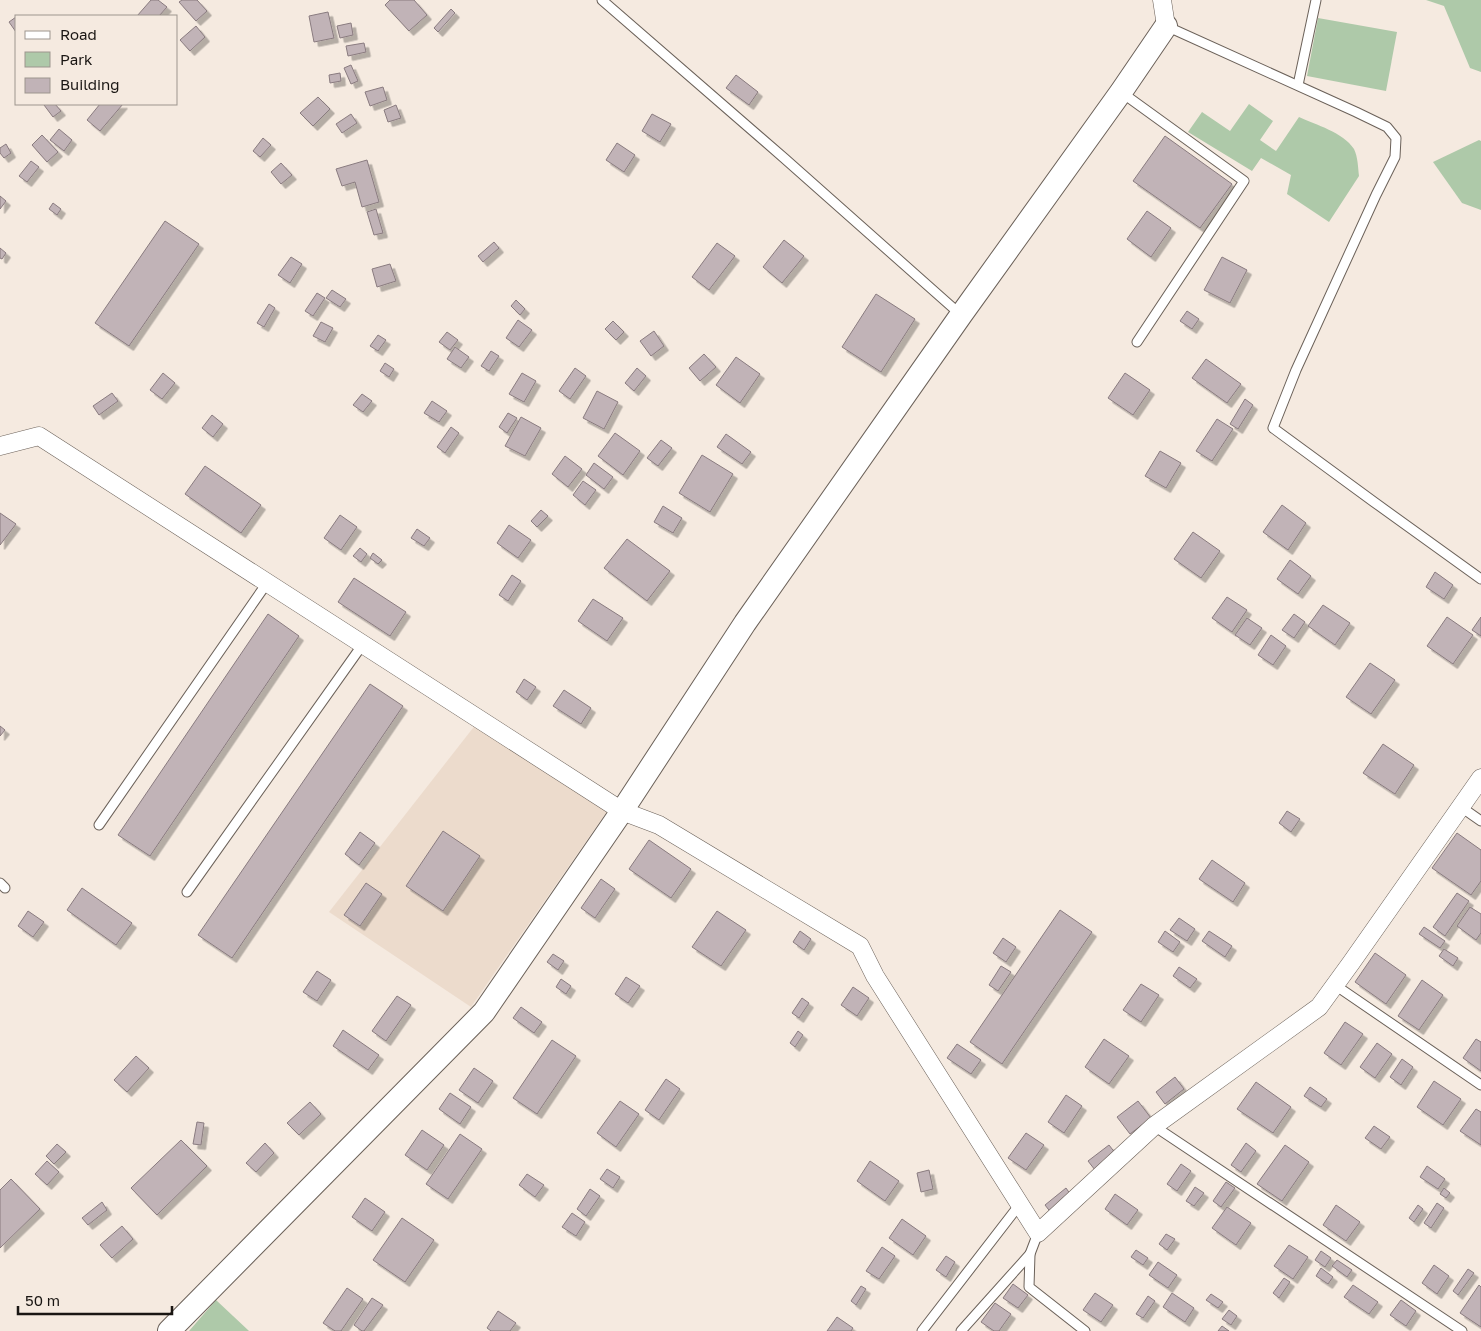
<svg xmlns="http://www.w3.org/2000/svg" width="1481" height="1331" viewBox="0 0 1481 1331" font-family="'Golos Text',sans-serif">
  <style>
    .built { fill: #ecdbcc }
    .green { fill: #aec9a9 }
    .building { fill: #c1b3b7; stroke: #897b7f; filter: url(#shadow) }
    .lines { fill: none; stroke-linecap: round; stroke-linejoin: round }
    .service-casing { stroke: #6b6159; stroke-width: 11 }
    .minor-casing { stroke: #6b6159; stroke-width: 19 }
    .tertiary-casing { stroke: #6b6159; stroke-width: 24 }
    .service { stroke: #fff; stroke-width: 9 }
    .minor { stroke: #fff; stroke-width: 18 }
    .tertiary { stroke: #fff; stroke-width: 22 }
  </style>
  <defs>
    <filter id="shadow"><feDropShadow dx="4.5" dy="4.5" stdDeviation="0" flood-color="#0004"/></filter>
  </defs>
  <rect width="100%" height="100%" fill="#f5eae0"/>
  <polygon class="built" points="480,719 612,804 471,1007 329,912"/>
  <g class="green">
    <polygon points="1426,0 1481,0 1481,72 1470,68 1444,6"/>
    <polygon points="1318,18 1397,32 1386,91 1307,76"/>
    <path d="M1249,104L1273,121L1260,140L1276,151L1299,117C1316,125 1343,132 1354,149C1358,157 1358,168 1359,176L1329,222L1287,194L1291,175L1261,158L1252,171L1188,132L1202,112L1230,131Z"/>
    <polygon points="1479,140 1481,141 1481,210 1462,203 1433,162"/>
    <polygon points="216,1300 249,1331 189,1331"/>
  </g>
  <g class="building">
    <polygon points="151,0 158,0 167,7 159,16 137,16"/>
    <polygon points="182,0 197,0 207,11 196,21 179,2"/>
    <polygon points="390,0 414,0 427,15 409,31 385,5"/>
    <polygon points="451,9 455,13 438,32 434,28"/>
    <polygon points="328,12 334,38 314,42 309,16"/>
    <polygon points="16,17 16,32 9,22"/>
    <polygon points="351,23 353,35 340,38 337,26"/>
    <polygon points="196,26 205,37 190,51 180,40"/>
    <polygon points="364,43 366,52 348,56 346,46"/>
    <polygon points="351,65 358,81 351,84 344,68"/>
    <polygon points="340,73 341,81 330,83 329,75"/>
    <polygon points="736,75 758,92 749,105 726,88"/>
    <polygon points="383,87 387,100 370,106 365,92"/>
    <polygon points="318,97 330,109 313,126 300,113"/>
    <polygon points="46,104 55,104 61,111 53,117 44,105"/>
    <polygon points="100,104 123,104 100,131 87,120"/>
    <polygon points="396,105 401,118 388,122 384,110"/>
    <polygon points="351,114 357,123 342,133 336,124"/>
    <polygon points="652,114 671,124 660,142 642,131"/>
    <polygon points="59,129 72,140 64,151 50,140"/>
    <polygon points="42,135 58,152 47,162 32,145"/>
    <polygon points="1165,136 1232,184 1200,228 1133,181"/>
    <polygon points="263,138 271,145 260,157 253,151"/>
    <polygon points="617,143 635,155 624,172 606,160"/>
    <polygon points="6,144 11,153 4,158 0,153 0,148"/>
    <polygon points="367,160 379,202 362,207 355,182 342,186 336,169"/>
    <polygon points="31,161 39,167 27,182 19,176"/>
    <polygon points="281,163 292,175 281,184 271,172"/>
    <polygon points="0,196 6,201 0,209"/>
    <polygon points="53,203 61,209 57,215 49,209"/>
    <polygon points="376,209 383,233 374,235 367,212"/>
    <polygon points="1147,211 1171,228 1151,257 1127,239"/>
    <polygon points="165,221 199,244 129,346 95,323"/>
    <polygon points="784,240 804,256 782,283 763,267"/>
    <polygon points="494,242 499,248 483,262 478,256"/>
    <polygon points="717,243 735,256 709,290 692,277"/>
    <polygon points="0,248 6,253 2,259 0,258"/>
    <polygon points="291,257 302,264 290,283 278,275"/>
    <polygon points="1222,257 1247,270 1230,303 1204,290"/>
    <polygon points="390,264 396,281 377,287 372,269"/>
    <polygon points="332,290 346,299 340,307 326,298"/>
    <polygon points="317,293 325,298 313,316 305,311"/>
    <polygon points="876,294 915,319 881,372 842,347"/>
    <polygon points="516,300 525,309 520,315 511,306"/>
    <polygon points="269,304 275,308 264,327 257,323"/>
    <polygon points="1187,311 1199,319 1192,329 1180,321"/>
    <polygon points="518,320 532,330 519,347 506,338"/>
    <polygon points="613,321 624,332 616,340 605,329"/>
    <polygon points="321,322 333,328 325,342 313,336"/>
    <polygon points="654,331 664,346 651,356 640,341"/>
    <polygon points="447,332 458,340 450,350 439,342"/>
    <polygon points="378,335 386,340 378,351 370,346"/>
    <polygon points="455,347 469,357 461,368 447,359"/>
    <polygon points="491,351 499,356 489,371 481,366"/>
    <polygon points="704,354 716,367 700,381 689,368"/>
    <polygon points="736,357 760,374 740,403 716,385"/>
    <polygon points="1206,359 1241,384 1227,403 1192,378"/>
    <polygon points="385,363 394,369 389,377 380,371"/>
    <polygon points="575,368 586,376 570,399 559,391"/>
    <polygon points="637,368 646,376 634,391 625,383"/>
    <polygon points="163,373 175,383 162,399 150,390"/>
    <polygon points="522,373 536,381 524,402 509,394"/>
    <polygon points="1125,373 1150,390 1133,415 1108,398"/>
    <polygon points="597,391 618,402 604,429 583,418"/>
    <polygon points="112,393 118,401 99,415 93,406"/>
    <polygon points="362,394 372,401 363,412 353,405"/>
    <polygon points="1245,399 1253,405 1238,429 1230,424"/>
    <polygon points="432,401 447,411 439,422 424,413"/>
    <polygon points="508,413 517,418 507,433 499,427"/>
    <polygon points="212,415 223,424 213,437 202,428"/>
    <polygon points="521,417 541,428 525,456 505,446"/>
    <polygon points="1217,419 1233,429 1212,461 1196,451"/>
    <polygon points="451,427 459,433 445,453 437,447"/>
    <polygon points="615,433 640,451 623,475 598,456"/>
    <polygon points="726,434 751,452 742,464 717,447"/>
    <polygon points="661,440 672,448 658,466 647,458"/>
    <polygon points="1160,451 1181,463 1166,488 1145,476"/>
    <polygon points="702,455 733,474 710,512 679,493"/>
    <polygon points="565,456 582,469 568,487 552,474"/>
    <polygon points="594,463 613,477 604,489 586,475"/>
    <polygon points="205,466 261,505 241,533 185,494"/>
    <polygon points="583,481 596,490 585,505 573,495"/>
    <polygon points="1282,505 1306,523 1288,550 1263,532"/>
    <polygon points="663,506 682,518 673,533 654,522"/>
    <polygon points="541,510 548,516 537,527 531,521"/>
    <polygon points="0,513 16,524 0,545"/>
    <polygon points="340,515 357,527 341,550 324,538"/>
    <polygon points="509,525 531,540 518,558 497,543"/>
    <polygon points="417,529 430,538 424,546 411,538"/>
    <polygon points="1193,532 1220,551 1201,578 1174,559"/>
    <polygon points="627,539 670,571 647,601 604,568"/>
    <polygon points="360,548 367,554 361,562 353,556"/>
    <polygon points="373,553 382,560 378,564 370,558"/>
    <polygon points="1290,560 1311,576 1298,594 1277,579"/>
    <polygon points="1435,572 1453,585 1444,599 1426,587"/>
    <polygon points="512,575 521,581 508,601 499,595"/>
    <polygon points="354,578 406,612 390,636 338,602"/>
    <polygon points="1227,597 1247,610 1232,632 1212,618"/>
    <polygon points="593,599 623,618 607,641 578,621"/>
    <polygon points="1323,605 1350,623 1335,645 1308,626"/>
    <polygon points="268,614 299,636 150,856 118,835"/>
    <polygon points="1294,614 1305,622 1294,638 1282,630"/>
    <polygon points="1447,617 1473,635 1453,664 1427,646"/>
    <polygon points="1481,617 1481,636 1472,630"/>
    <polygon points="1247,618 1262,628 1250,645 1235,635"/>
    <polygon points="1271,635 1286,646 1273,665 1258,655"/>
    <polygon points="1370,663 1395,680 1371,714 1346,697"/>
    <polygon points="524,679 536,687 527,700 516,692"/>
    <polygon points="370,684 403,706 232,958 198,935"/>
    <polygon points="564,690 591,708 581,724 553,706"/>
    <polygon points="0,726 5,730 0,736"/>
    <polygon points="1383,744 1414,765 1395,794 1363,773"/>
    <polygon points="1287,811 1300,819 1291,832 1279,823"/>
    <polygon points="443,831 480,856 443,911 406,886"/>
    <polygon points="360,832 375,843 359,865 345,854"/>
    <polygon points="1457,833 1481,850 1481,881 1471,895 1432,868"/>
    <polygon points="649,840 691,869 671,898 629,869"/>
    <polygon points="1212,860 1245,883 1233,902 1199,879"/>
    <polygon points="601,879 615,889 595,918 581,908"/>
    <polygon points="366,883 382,894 360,926 344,915"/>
    <polygon points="82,888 132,923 116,945 67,910"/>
    <polygon points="1457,893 1469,901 1445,936 1433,927"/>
    <polygon points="1470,907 1481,914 1481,933 1476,940 1457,926"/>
    <polygon points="1060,910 1092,932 1002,1064 970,1042"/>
    <polygon points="28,911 44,922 33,937 18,926"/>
    <polygon points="717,911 746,930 721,966 692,947"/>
    <polygon points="1179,918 1195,929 1187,941 1170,930"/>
    <polygon points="1424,927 1445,941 1440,948 1419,934"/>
    <polygon points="800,931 811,939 804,950 793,942"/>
    <polygon points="1165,931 1180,942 1173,952 1158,942"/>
    <polygon points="1209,931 1232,946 1225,957 1202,941"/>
    <polygon points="1003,938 1016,947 1006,962 993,953"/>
    <polygon points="1444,949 1458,958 1453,966 1439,956"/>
    <polygon points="1375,953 1406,975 1386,1004 1355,982"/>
    <polygon points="553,954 564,961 558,970 547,962"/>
    <polygon points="1001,966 1011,972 998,991 989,985"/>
    <polygon points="1179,967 1197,979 1190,988 1173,976"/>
    <polygon points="317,971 331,980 317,1001 303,992"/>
    <polygon points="626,977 640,986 628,1003 615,994"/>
    <polygon points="561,979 571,986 566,994 556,987"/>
    <polygon points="1422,980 1443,995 1419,1030 1398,1016"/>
    <polygon points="1141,984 1159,995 1141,1022 1123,1010"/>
    <polygon points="853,987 869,998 857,1016 841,1005"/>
    <polygon points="397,996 411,1005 386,1041 372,1031"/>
    <polygon points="802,998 809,1003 799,1018 792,1013"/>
    <polygon points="521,1007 542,1022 534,1033 513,1018"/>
    <polygon points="1345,1022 1363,1034 1341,1065 1324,1053"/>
    <polygon points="343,1030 379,1055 368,1070 333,1046"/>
    <polygon points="798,1031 803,1035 795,1047 790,1043"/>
    <polygon points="1104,1039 1129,1056 1109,1084 1085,1067"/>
    <polygon points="1476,1039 1481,1042 1481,1071 1463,1058"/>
    <polygon points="552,1040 576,1056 537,1114 513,1098"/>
    <polygon points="1377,1043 1392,1054 1375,1078 1360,1067"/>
    <polygon points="957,1044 981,1060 971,1074 947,1058"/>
    <polygon points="136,1056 149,1068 127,1092 114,1080"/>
    <polygon points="1402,1059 1413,1067 1401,1085 1390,1077"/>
    <polygon points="474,1068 493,1081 478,1103 459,1090"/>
    <polygon points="1175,1077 1184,1089 1165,1104 1156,1092"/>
    <polygon points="666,1079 680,1089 659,1120 645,1110"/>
    <polygon points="1434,1081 1461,1099 1443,1125 1417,1107"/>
    <polygon points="1256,1082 1291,1107 1273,1133 1237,1109"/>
    <polygon points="1310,1087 1327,1099 1321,1107 1304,1096"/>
    <polygon points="450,1093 471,1107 460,1124 439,1109"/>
    <polygon points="1066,1095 1082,1106 1064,1133 1048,1122"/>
    <polygon points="620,1101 639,1114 616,1147 597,1133"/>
    <polygon points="1138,1101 1151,1118 1130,1134 1117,1117"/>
    <polygon points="310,1102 321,1114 299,1135 287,1123"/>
    <polygon points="1476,1109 1481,1112 1481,1145 1460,1131"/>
    <polygon points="197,1122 204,1123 201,1145 193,1144"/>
    <polygon points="1374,1126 1390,1137 1381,1149 1365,1138"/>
    <polygon points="422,1130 444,1145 427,1170 405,1155"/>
    <polygon points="1026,1133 1044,1145 1026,1170 1008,1158"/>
    <polygon points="460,1134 482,1149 448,1199 426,1184"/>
    <polygon points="181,1140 207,1166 157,1215 131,1188"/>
    <polygon points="265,1143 274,1153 256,1172 246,1163"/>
    <polygon points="1246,1143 1256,1151 1241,1172 1231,1165"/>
    <polygon points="57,1144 66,1152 54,1164 46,1156"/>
    <polygon points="1109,1145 1116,1154 1095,1170 1088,1161"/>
    <polygon points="1285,1145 1309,1162 1282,1201 1257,1184"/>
    <polygon points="47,1161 59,1172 47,1185 35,1174"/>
    <polygon points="870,1161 899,1181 885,1201 857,1181"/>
    <polygon points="1181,1164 1191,1171 1177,1191 1167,1184"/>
    <polygon points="1427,1166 1445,1179 1438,1189 1420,1177"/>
    <polygon points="607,1169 620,1177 613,1188 600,1179"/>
    <polygon points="929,1170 933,1189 921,1192 917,1173"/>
    <polygon points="527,1174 544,1185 535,1197 519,1185"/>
    <polygon points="11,1179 40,1209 0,1248 0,1190"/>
    <polygon points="1226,1182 1235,1188 1221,1207 1213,1201"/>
    <polygon points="1195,1187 1204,1193 1194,1206 1186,1201"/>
    <polygon points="1066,1188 1073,1198 1052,1214 1045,1205"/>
    <polygon points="1444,1188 1450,1193 1446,1198 1440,1194"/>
    <polygon points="590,1189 600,1196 586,1216 577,1209"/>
    <polygon points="1115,1194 1138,1210 1127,1225 1105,1209"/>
    <polygon points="365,1198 385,1212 372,1231 352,1217"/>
    <polygon points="102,1202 107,1210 88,1225 82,1218"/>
    <polygon points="1437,1203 1444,1208 1431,1228 1424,1223"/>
    <polygon points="1336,1205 1360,1222 1346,1241 1323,1225"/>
    <polygon points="1418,1205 1423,1209 1414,1222 1409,1218"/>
    <polygon points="1227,1207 1251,1223 1236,1245 1212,1228"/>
    <polygon points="572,1213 585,1222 576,1236 562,1227"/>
    <polygon points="402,1218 434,1240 405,1282 373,1260"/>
    <polygon points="902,1219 926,1236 913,1255 889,1238"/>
    <polygon points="122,1226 133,1239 112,1258 100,1245"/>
    <polygon points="1166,1234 1175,1239 1167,1250 1159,1244"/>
    <polygon points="1289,1245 1308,1257 1293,1279 1274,1266"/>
    <polygon points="882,1247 895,1256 879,1279 866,1271"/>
    <polygon points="1136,1250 1148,1258 1143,1265 1131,1257"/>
    <polygon points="1321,1251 1331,1258 1325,1267 1315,1260"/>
    <polygon points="946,1256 955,1262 946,1277 936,1270"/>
    <polygon points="1337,1260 1352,1270 1347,1277 1332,1266"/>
    <polygon points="1158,1262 1177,1275 1168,1288 1149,1275"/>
    <polygon points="1434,1265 1449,1276 1437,1294 1422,1283"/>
    <polygon points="1321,1268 1333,1277 1328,1284 1316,1276"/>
    <polygon points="1468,1269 1474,1273 1458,1295 1453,1291"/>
    <polygon points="1284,1278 1290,1282 1279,1298 1273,1293"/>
    <polygon points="1013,1284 1028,1295 1018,1308 1003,1298"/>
    <polygon points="1353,1285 1378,1302 1369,1314 1344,1297"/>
    <polygon points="1479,1285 1481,1287 1481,1327 1460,1313"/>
    <polygon points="861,1286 866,1289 856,1305 851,1301"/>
    <polygon points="347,1288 363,1299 341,1331 335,1331 323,1323"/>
    <polygon points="1095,1293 1113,1305 1101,1322 1083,1310"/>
    <polygon points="1172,1293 1194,1308 1185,1322 1163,1307"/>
    <polygon points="1211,1294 1223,1302 1218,1308 1206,1300"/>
    <polygon points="1148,1296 1155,1301 1143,1318 1136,1314"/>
    <polygon points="372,1298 383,1305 364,1331 362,1331 354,1325"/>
    <polygon points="1401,1300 1416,1311 1406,1326 1390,1315"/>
    <polygon points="995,1303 1011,1314 999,1331 994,1331 981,1322"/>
    <polygon points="1229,1310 1237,1316 1231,1325 1222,1319"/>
    <polygon points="498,1311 516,1323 510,1331 491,1331 487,1328"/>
    <polygon points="837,1317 853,1328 851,1331 827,1331"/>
    <polygon points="1222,1326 1229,1331 1218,1331"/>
  </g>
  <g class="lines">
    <g class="service-casing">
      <g id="service">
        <polyline points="602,0 784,158 961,315"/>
        <polyline points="1166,26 1356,112 1387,127 1396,138 1395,157 1376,195 1296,370 1273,428 1374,502 1481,579"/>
        <polyline points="1298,85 1316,0"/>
        <polyline points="1121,92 1244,181 1137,342"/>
        <polyline points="1461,807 1481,821"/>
        <polyline points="99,825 267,583"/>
        <polyline points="0,883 5,888"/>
        <polyline points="187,892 363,644"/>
        <polyline points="1335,985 1481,1085"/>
        <polyline points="1154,1126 1462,1331"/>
        <polyline points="1038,1233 1030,1254 1029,1287 1085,1331"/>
        <polyline points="922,1331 1020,1204"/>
        <polyline points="961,1331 1030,1254"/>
      </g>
    </g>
    <g class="minor-casing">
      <g id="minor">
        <polyline points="1162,0 1166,26"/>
        <polyline points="0,446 39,436 622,811 659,825 860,946 875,976 1038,1233 1154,1126 1319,1007 1351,963 1481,778"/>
      </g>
    </g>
    <g class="tertiary-casing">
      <polyline id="tertiary" points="169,1331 484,1012 622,811 745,623 961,315 1121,92 1166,26"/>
    </g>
    <use href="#service" class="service"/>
    <use href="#minor" class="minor"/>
    <use href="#tertiary" class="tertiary"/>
  </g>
  <rect x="15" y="15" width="162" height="90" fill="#f5eae0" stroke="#9d958e"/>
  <rect x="25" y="31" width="25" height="8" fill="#ffffff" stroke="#9d958e"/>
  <text x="60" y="40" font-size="15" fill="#1a1613">Road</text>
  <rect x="25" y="52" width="25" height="15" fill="#aec9a9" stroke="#9d958e"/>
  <text x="60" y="65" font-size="15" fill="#1a1613">Park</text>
  <rect x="25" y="78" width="25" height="15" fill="#c1b3b7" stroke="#9d958e"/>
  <text x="60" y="90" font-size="15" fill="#1a1613">Building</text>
  <path d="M18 1306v8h154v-8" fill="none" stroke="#1a1613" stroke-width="2.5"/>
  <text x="25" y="1306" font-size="15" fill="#1a1613" stroke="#f5eae0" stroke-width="4" paint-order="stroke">50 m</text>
</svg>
